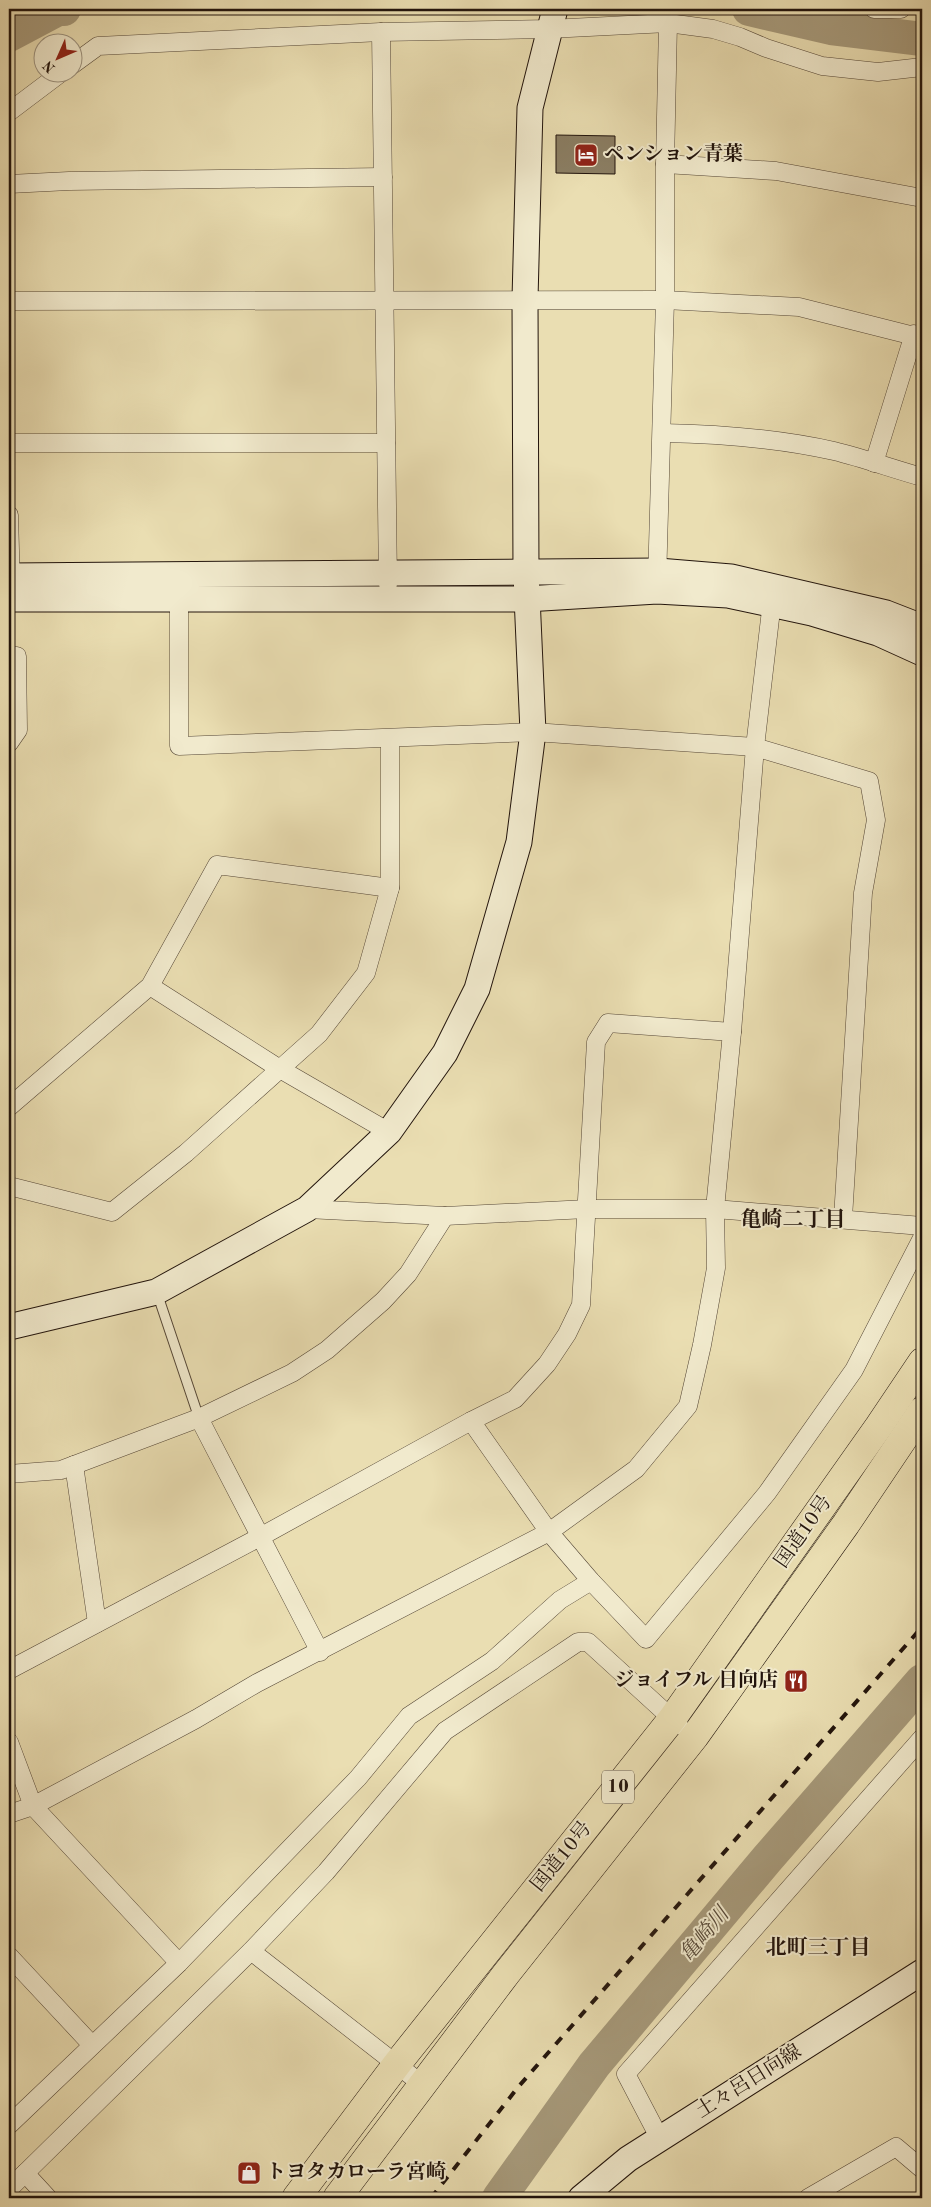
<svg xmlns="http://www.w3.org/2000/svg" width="931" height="2207" viewBox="0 0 931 2207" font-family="'Old Standard TT','Noto Serif JP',serif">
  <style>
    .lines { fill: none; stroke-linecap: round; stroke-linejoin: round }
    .river { stroke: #a6997a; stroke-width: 34 }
    .building { fill: #8a7d62; stroke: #22140c }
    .lane-casing { stroke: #544636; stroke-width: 11 }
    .street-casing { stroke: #544636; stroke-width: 19 }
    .secondary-casing { stroke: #22140c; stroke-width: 27 }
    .highway-casing { stroke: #22140c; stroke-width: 29 }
    .lane { stroke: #f1eacd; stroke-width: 9 }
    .street { stroke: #f1eacd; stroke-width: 18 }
    .secondary { stroke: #f1eacd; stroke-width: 25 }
    .highway { stroke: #eadeb2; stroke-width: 28 }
    .rail { stroke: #22140c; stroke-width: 4; stroke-dasharray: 9 9; stroke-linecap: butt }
    .labels { text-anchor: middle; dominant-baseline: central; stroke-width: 4; stroke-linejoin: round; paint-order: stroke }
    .shield { fill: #f1eacd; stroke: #605446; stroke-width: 1 }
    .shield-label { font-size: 19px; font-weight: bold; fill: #22140c }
    .poi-label { font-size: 20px; font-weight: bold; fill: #22140c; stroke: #f1eacd; text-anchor: start }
    .street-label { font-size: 20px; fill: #22140c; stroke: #f1eacd }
    .neighbourhood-label { font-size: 21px; font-weight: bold; fill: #22140c; stroke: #f1eacd }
    .water-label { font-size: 21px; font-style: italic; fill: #574938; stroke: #f1eacd }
  </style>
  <rect width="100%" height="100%" fill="#eadeb2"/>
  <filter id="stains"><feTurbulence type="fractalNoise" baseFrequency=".004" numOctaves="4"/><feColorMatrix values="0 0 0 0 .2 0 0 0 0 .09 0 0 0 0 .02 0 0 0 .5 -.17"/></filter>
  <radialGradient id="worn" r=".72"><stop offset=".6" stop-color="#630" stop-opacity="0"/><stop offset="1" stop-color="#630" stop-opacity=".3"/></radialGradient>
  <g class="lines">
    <g class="river">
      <polyline points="749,9 831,28 922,39"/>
      <polyline points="9,35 58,9 64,9"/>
      <polyline points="499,2198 594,2065 767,1859 922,1681"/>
    </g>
  </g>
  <polygon class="building" points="556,135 615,136 615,174 556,173"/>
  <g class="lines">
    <g class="lane-casing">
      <polyline id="lane" points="157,1293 199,1418"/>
    </g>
    <g class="street-casing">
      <g id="street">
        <polyline points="874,9 901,9"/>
        <polyline points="381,32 388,584"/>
        <polyline points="72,65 98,46 381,32 549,29 668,23 713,29 740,37 766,48 822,66 878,72 922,67"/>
        <polyline points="9,112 62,72"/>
        <polyline points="665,164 776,171 922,198"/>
        <polyline points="9,184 69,181 383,177"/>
        <polyline points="9,301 665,300 799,307 922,338"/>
        <path d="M662,433C720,434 777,438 834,451C863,458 893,469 922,477"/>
        <polyline points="9,443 386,443"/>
        <polyline points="874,463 914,334"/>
        <polyline points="9,515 11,587"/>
        <polyline points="657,582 665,300 665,164 668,23"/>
        <polyline points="179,598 179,746 533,732 755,747 869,781 876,820 863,893 843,1218"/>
        <polyline points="9,656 17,656 18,730 9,743"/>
        <polyline points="150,986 280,1069 389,1132"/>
        <polyline points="9,1107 150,986 217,865 390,888"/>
        <polyline points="9,1186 112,1212 186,1153 319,1034 366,973 390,888 390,739"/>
        <polyline points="307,1209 445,1216 587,1209 715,1209 922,1226"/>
        <polyline points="199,1418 320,1652"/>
        <polyline points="471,1421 549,1532 591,1581 646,1639 767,1493 854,1370 922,1238"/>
        <polyline points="74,1465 97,1623"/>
        <polyline points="9,1474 61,1470 199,1418 292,1373 327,1350 383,1301 408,1274 445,1216"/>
        <polyline points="9,1670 260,1537 471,1421 515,1399 547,1364 567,1334 581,1305 596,1042 608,1023 732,1032"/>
        <polyline points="9,1742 33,1806 179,1963"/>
        <polyline points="9,1814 33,1806 196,1719 257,1683 549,1532 636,1469 688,1406 702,1345 716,1268 715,1209 732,1032 755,747 773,593"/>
        <polyline points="251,1951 423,2085"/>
        <polyline points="9,1956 92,2045"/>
        <polyline points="9,2125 179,1963 358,1778 409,1716 492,1661 560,1600 591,1581"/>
        <polyline points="660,2139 626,2074 922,1738"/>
        <polyline points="25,2173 48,2198"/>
        <polyline points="9,2189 251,1951 326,1872 445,1731 578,1642 588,1642 679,1725"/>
        <polyline points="808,2198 896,2147 922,2169"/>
      </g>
    </g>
    <g class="secondary-casing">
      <g id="secondary">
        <polyline points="9,576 658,571 731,577 886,613 922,627"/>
        <polyline points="9,599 526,599 657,591 728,595 812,613 878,633 922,653"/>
        <polyline points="9,1327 156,1292 307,1209 389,1132 445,1053 477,989 519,842 533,732 526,574 525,299 530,108 555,9"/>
        <polyline points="581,2198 628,2159 922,1972"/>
      </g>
    </g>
    <g class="highway-casing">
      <g id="highway">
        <polyline points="296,2198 397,2064 672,1719 879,1426 922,1362"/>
        <polyline points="337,2198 506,1974 695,1736 846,1524 922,1411"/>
      </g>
    </g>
    <use href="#lane" class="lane"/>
    <use href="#street" class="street"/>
    <use href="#secondary" class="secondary"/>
    <use href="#highway" class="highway"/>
    <polyline class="rail" points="431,2198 519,2086 922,1627"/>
  </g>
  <defs>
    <g id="hotel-square" transform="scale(1.25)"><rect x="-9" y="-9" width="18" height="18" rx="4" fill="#8f2418" stroke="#f1eacd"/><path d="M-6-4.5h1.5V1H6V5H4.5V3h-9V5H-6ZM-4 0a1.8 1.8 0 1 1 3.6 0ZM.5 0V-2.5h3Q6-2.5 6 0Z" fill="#fff"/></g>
    <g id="restaurant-square" transform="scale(1.25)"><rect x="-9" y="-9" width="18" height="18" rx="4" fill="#8f2418" stroke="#f1eacd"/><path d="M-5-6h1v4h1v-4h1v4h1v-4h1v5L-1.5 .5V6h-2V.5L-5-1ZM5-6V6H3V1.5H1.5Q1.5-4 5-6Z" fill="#fff"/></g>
    <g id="shop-square" transform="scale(1.25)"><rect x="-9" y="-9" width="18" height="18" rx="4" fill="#8f2418" stroke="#f1eacd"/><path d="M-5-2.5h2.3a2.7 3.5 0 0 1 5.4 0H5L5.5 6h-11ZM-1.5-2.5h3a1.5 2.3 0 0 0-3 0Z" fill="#fff"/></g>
  </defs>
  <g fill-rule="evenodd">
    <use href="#hotel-square" x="586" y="155"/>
    <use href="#restaurant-square" x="796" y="1681"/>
    <use href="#shop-square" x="249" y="2173"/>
  </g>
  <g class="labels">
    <rect class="shield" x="602" y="1770.5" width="32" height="33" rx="4"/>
    <g class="shield-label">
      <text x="618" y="1787">10</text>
    </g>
    <g class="poi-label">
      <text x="604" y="155">ペンション青葉</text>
      <text x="778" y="1681" text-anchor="end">ジョイフル 日向店</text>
      <text x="266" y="2173">トヨタカローラ宮崎</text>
    </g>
    <g class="street-label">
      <text transform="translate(804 1532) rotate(-55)">国道10号</text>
      <text transform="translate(562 1857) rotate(-51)">国道10号</text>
      <text transform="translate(749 2082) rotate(-32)">土々呂日向線</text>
    </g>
    <g class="neighbourhood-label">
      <text x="793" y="1220">亀崎二丁目</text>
      <text x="818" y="1948">北町三丁目</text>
    </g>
    <g class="water-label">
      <text transform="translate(705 1935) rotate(-50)">亀崎川</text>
    </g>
  </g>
  <rect width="931" height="2207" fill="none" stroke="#eadeb2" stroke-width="30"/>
  <rect x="10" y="10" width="911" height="2187" fill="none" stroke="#22140c" stroke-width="2.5"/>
  <rect x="15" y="15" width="901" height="2177" fill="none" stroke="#22140c"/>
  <g transform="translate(58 58) rotate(225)"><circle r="24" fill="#f1eacd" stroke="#9e9480"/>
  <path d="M0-4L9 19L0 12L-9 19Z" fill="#8f2418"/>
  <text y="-8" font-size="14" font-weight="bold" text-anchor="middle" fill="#22140c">N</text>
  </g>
  <rect width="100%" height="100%" filter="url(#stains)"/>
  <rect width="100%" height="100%" fill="url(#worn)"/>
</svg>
